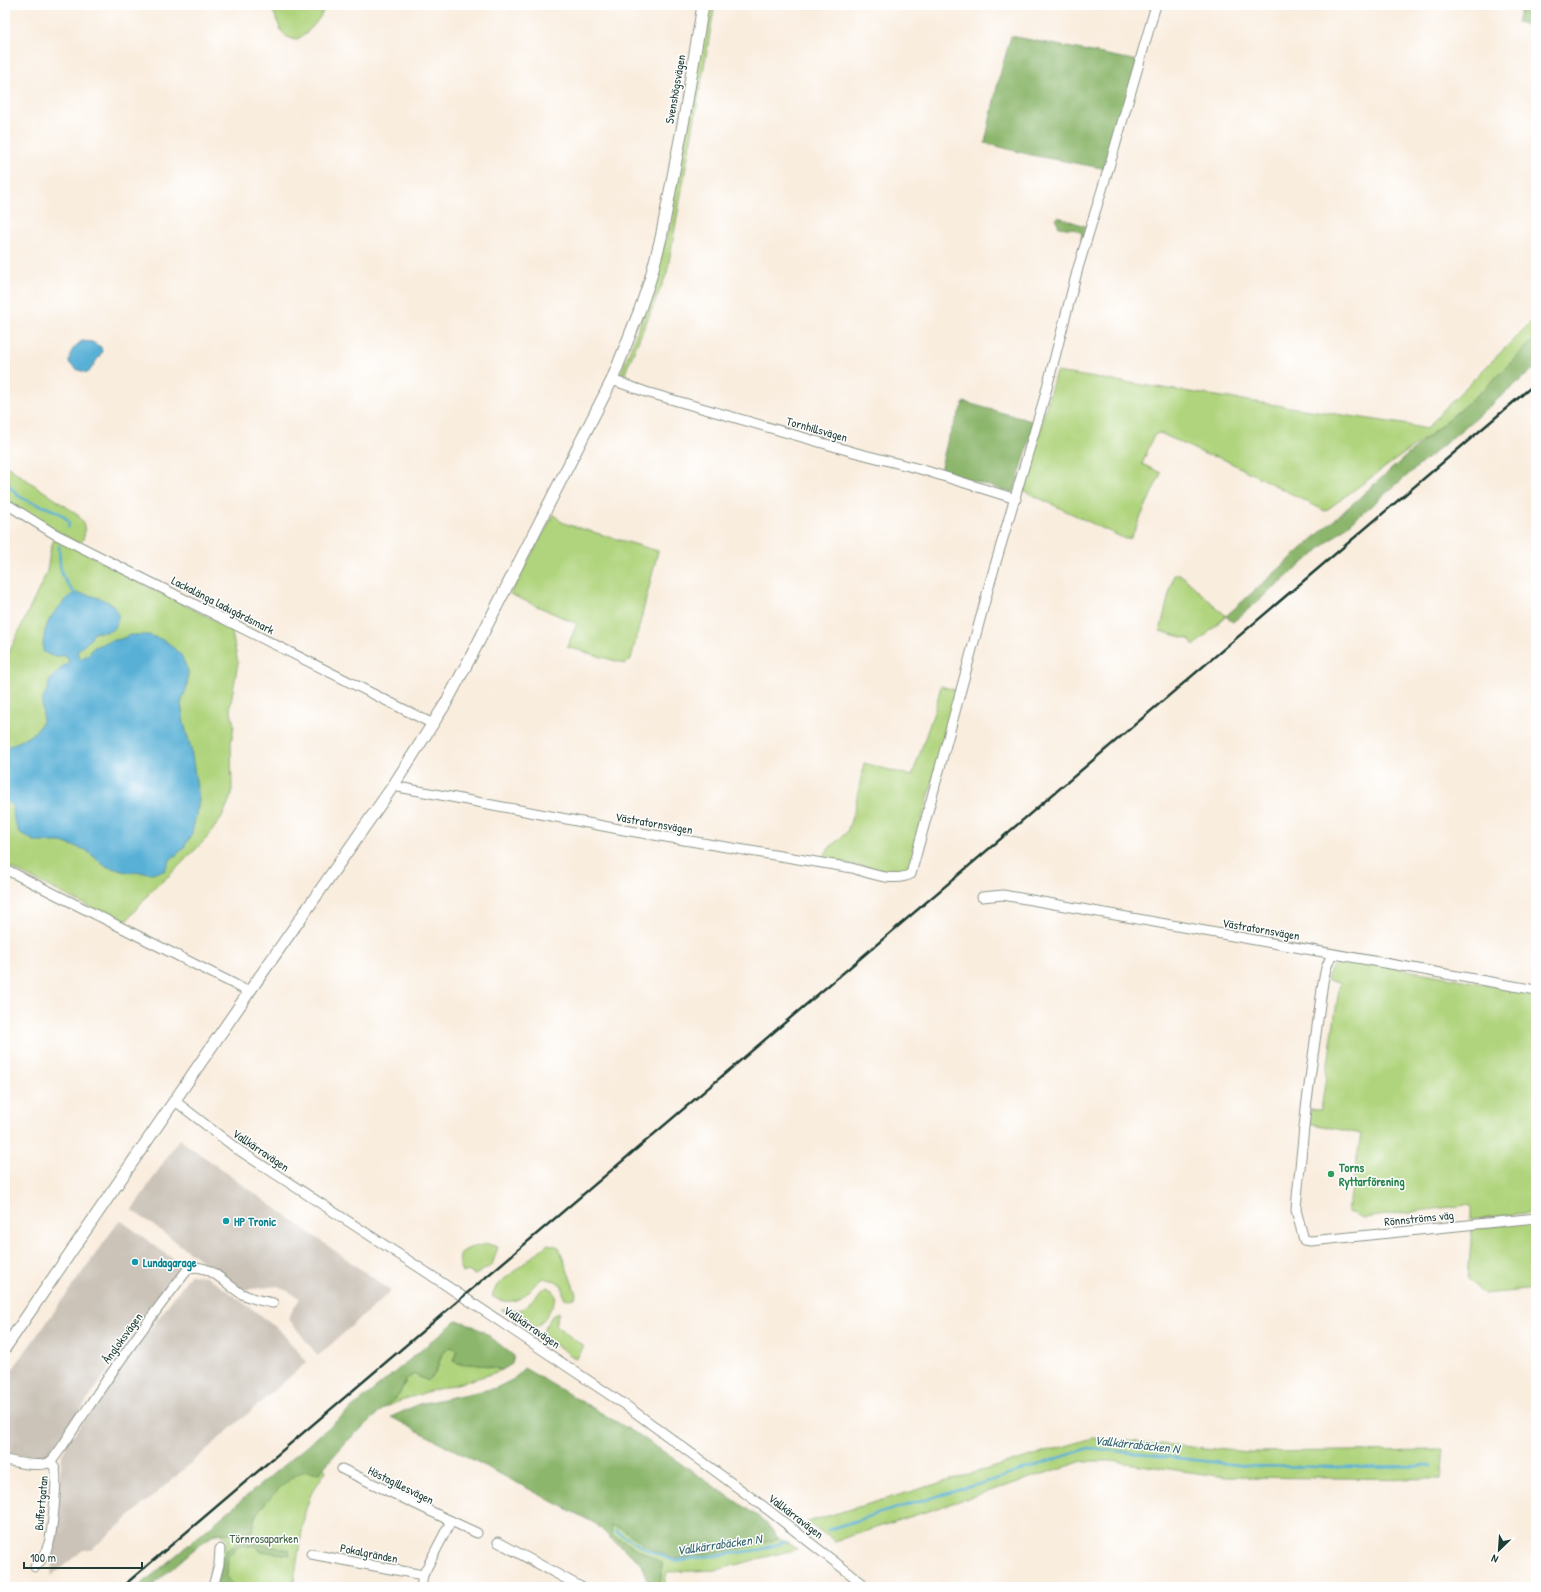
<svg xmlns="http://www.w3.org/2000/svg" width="1541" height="1592" viewBox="0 0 1541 1592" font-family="'Patrick Hand',sans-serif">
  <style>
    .industrial { fill: #cbc3b8 }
    .green { fill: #b0d47d; stroke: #688858 }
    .forest { fill: #8cb66c; stroke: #567a50 }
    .water { fill: #59b0d6; stroke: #3c7685 }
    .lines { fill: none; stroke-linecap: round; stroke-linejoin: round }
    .stream { stroke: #59b0d6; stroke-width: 2.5 }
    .minor-casing { stroke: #8c9589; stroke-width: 11 }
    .major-casing { stroke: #8c9589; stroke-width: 13 }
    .minor { stroke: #fff; stroke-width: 9 }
    .major { stroke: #fff; stroke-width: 11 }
    .rail { stroke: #1f3d34; stroke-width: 2.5 }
    .leisure-dot { fill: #2e9e5b; stroke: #fff; stroke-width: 1.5 }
    .culture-dot { fill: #0f9aa8; stroke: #fff; stroke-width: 1.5 }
    .labels { text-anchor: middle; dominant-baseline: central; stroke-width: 3; stroke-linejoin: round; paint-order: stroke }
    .street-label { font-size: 12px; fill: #1f3d34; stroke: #fff }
    .leisure-label { font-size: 12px; font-weight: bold; fill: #27864d; stroke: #fff; text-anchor: start }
    .culture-label { font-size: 12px; font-weight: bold; fill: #0d838f; stroke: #fff; text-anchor: start }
    .park-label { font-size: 12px; fill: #436346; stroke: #fff }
    .water-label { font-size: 13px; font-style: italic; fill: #33656d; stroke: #fff }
  </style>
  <rect width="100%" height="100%" fill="#fff"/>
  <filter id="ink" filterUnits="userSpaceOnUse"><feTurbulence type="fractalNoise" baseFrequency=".025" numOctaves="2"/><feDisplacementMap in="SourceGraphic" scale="8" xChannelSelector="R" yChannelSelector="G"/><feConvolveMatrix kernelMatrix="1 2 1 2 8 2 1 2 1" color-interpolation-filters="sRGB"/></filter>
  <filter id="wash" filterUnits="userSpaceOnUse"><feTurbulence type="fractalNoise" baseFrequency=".012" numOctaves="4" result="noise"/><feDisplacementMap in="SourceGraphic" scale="16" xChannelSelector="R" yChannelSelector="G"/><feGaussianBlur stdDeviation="0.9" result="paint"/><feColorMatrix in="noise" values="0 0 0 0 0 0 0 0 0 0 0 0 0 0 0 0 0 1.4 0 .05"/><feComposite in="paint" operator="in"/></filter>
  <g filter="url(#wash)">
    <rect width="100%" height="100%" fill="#f9edde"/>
    <g class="industrial">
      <polygon points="179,1139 391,1291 318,1356 288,1318 300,1298 278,1286 242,1290 132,1210"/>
      <polygon points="120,1220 181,1265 51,1453 45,1458 39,1459 5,1454 5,1404 7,1377"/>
      <polygon points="190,1275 206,1276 277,1327 307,1362 91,1550 83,1550 51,1576 62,1454 72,1437"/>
    </g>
    <g class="green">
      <path d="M271,5H326C319,21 311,31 296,40L287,37L281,31Z"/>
      <polygon points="708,5 715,5 667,273 627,368 625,374 625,382 623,381 621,374 622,370 640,324 672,219 672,208 694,89 697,87 697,80 695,78"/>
      <polygon points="1536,317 1536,337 1482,391 1431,434 1325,511 1221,458 1207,455 1160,433 1154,435 1142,464 1161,473 1131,538 1125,539 1024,491 1034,448 1056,372 1403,424 1427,429 1443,410"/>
      <path d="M5,465L77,514C85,523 88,533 80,544L50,527L47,523L41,522L5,499Z"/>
      <polygon points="554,514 560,521 569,525 658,551 631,659 626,664 567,647 577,624 510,594"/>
      <path d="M56,537L140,583L231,628L238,663L230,707L234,725L231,743L232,794L223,815L207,838L172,873L150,892L124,924L5,865V661L46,574C50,562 48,547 56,537Z"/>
      <polygon points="1174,574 1180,574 1226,616 1194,646 1189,639 1160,631"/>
      <polygon points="941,686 958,691 908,870 901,873 822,859 829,848 847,832 855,808 864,763 912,776 935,709"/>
      <path d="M1346,959L1536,993V1212L1471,1219V1206L1466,1205L1363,1218L1348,1212L1361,1134L1308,1123L1310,1109L1321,1110L1340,982L1327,980C1331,966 1333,964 1346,959Z"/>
      <polygon points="1536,1222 1536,1289 1484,1294 1468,1278 1472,1228"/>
      <path d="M488,1244L498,1247L492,1265L475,1275L468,1271L463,1273C452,1249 468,1248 488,1244Z"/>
      <path d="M548,1244L559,1247L576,1294L575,1298L569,1299L564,1298L562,1286L556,1281L543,1278C530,1287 523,1304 504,1301C499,1300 495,1299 492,1296L497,1285Z"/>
      <path d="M548,1287L553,1290L556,1297C552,1307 544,1323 534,1328L501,1309C506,1309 513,1311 518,1310C532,1308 534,1290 548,1287Z"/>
      <polygon points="559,1312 555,1325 584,1347 576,1359 541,1334 552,1316"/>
      <path d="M450,1347L457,1350L453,1361C465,1367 464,1364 476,1364C485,1364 493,1368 502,1370C463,1385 420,1390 382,1409L399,1395L406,1380L414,1374L421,1378L435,1374L442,1354Z"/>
      <polygon points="1093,1438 1249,1452 1444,1450 1441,1479 1226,1477 1111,1461 1083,1461 835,1541 807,1522"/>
      <polygon points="313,1449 326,1471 311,1494 305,1512 293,1587 214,1587 220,1549 228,1540 217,1530"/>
      <polygon points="610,1525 624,1530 648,1547 771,1541 778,1538 797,1549 716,1570 667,1572 664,1587 660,1587 662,1563 612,1535"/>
    </g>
    <g class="forest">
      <polygon points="1522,5 1536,5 1536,27 1517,22"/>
      <polygon points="1011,36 1138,61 1107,169 1031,155 985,143 998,82"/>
      <path d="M1058,217L1088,227L1085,239L1081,240L1082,233C1072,227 1069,229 1059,227L1056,219Z"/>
      <polygon points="1536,337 1536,367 1233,622 1226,616 1431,434 1482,391"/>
      <polygon points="964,402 1035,422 1014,492 1009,492 940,471 948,438"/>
      <path d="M456,1321C478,1323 497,1343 514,1356L512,1364L502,1370C493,1368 485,1364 476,1364C464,1364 465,1366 453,1361L457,1350L450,1347L442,1354L435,1374L428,1381L414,1374L406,1380L399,1395L345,1443L319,1473C312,1472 307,1470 300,1473C289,1477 262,1505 256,1515C254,1519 254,1526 253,1531C240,1538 230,1531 217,1534C206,1536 162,1578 151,1587H138Z"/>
      <polygon points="524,1368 639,1435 766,1522 778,1538 771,1541 733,1550 673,1559 648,1547 624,1530 611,1525 612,1535 662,1563 660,1587 650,1587 640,1562 609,1537 596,1524 391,1417 419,1404 496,1388 514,1379"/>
      <polygon points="241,1540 289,1550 290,1555 260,1551 256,1546 238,1546 228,1557 227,1577 235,1587 216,1587 225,1551"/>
    </g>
    <g class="water">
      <path d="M82,341L92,342L101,347L102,352L89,372L87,373L76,369L69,363C69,353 73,347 82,341Z"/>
      <path d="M78,593C91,595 120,601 118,618C117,624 115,629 110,631C105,633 99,631 94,633L89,641L77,651L80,658H83L89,654L94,647L110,641L121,639L130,635H149L166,641L181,655L188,671L187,687L181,703L184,723L191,749L199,801L192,833L183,849L170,860L164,871L154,873L126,872L105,866L86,850L61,842H36L19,832L14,820L13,806L5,801V748C17,742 34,737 41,724C44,718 42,709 42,703C43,695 49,690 49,682L61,668L69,662L66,655C58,657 49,657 43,651C43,631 47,619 61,605C68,597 67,596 78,593Z"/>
    </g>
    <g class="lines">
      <g class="stream">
        <path d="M5,481C10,485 14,493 20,497C33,505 64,509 69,523L68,527"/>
        <path d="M59,546C60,573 59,575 77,596"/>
        <polyline points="828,1530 870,1516 993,1480 1089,1448 1247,1466 1330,1467 1431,1466"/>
        <polyline points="615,1531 646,1549 674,1561 758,1550 785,1542"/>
      </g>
    </g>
  </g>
  <g filter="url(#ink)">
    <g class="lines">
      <g class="minor-casing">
        <g id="minor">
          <polyline points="612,380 646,392 857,453 920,469 1016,499"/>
          <polyline points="5,503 53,533 124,569 433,724"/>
          <path d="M393,786L624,830L852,868C869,873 894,883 911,874L991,579L1044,399L1078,268L1112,157L1156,5"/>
          <polyline points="5,869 232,983 249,992"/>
          <polyline points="982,897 1003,895 1536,990"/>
          <polyline points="1332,954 1326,968 1323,982 1306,1108 1297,1197 1296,1210 1304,1240 1311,1241 1536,1218"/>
          <polyline points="175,1101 237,1149 423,1270 628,1407 767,1509 867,1587"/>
          <path d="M5,1460C15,1462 41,1468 50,1462C57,1457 76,1424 83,1415C116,1365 151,1316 188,1269C207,1260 227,1286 242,1294C252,1299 262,1301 273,1303"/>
          <polyline points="342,1469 451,1521 423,1575 421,1587"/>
          <polyline points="451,1521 477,1533"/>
          <polyline points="498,1542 581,1587"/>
          <polyline points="311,1554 423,1575"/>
          <path d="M35,1567C42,1561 46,1552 49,1543C52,1533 58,1478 55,1470C55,1467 52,1464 50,1462"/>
          <polyline points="213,1587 219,1564 220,1549"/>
        </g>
      </g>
      <g class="major-casing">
        <polyline id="major" points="5,1348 249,992 393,786 446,703 477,645 612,380 639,312 650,280 661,238 684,119 703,5"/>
      </g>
      <use href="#minor" class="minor"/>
      <use href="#major" class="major"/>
      <polyline class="rail" points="122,1587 1536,383"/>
    </g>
  </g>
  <circle class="leisure-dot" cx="1331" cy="1174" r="4"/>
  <g class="culture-dot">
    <circle cx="226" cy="1221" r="4"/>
    <circle cx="135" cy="1262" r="4"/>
  </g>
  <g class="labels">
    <g class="street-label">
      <text transform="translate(675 89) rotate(-80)">Svenshögsvägen</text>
      <text transform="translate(817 429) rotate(16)">Tornhillsvägen</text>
      <text transform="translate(223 605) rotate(27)">Lackalänga ladugårdsmark</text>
      <text transform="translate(654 823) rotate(10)">Västratornsvägen</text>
      <text transform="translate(1261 929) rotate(10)">Västratornsvägen</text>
      <text transform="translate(261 1150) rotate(34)">Vallkärravägen</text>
      <text transform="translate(1419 1218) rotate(-6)">Rönnströms väg</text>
      <text transform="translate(532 1327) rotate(34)">Vallkärravägen</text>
      <text transform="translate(122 1338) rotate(-54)">Ångloksvägen</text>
      <text transform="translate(401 1485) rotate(26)">Höstagillesvägen</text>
      <text transform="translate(41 1503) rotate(-85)">Buffertgatan</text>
      <text transform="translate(796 1516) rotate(37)">Vallkärravägen</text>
      <text transform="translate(369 1553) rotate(11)">Pokalgränden</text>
    </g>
    <g class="leisure-label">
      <text x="1339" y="1167">Torns<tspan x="1339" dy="14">Ryttarförening</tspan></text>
    </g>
    <g class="culture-label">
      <text x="234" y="1221">HP Tronic</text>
      <text x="143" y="1262">Lundagarage</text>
    </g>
    <g class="park-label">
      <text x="264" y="1538">Törnrosaparken</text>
    </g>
    <g class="water-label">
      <text transform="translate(1137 1444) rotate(6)">Vallkärrabäcken N</text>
      <text transform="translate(719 1544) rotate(-8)">Vallkärrabäcken N</text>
    </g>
  </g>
  <rect width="1541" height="1592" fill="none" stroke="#fff" stroke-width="20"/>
  <g transform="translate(1499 1550) rotate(205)" stroke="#ffffff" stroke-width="3" paint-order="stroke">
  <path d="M0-3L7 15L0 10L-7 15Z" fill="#1f3d34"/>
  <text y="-6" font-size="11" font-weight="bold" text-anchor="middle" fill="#1f3d34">N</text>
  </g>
  <path d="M24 1562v6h118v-6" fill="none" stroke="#1f3d34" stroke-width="2"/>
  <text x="30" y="1562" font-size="12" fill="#1f3d34" stroke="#ffffff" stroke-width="3" paint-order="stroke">100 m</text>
</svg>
